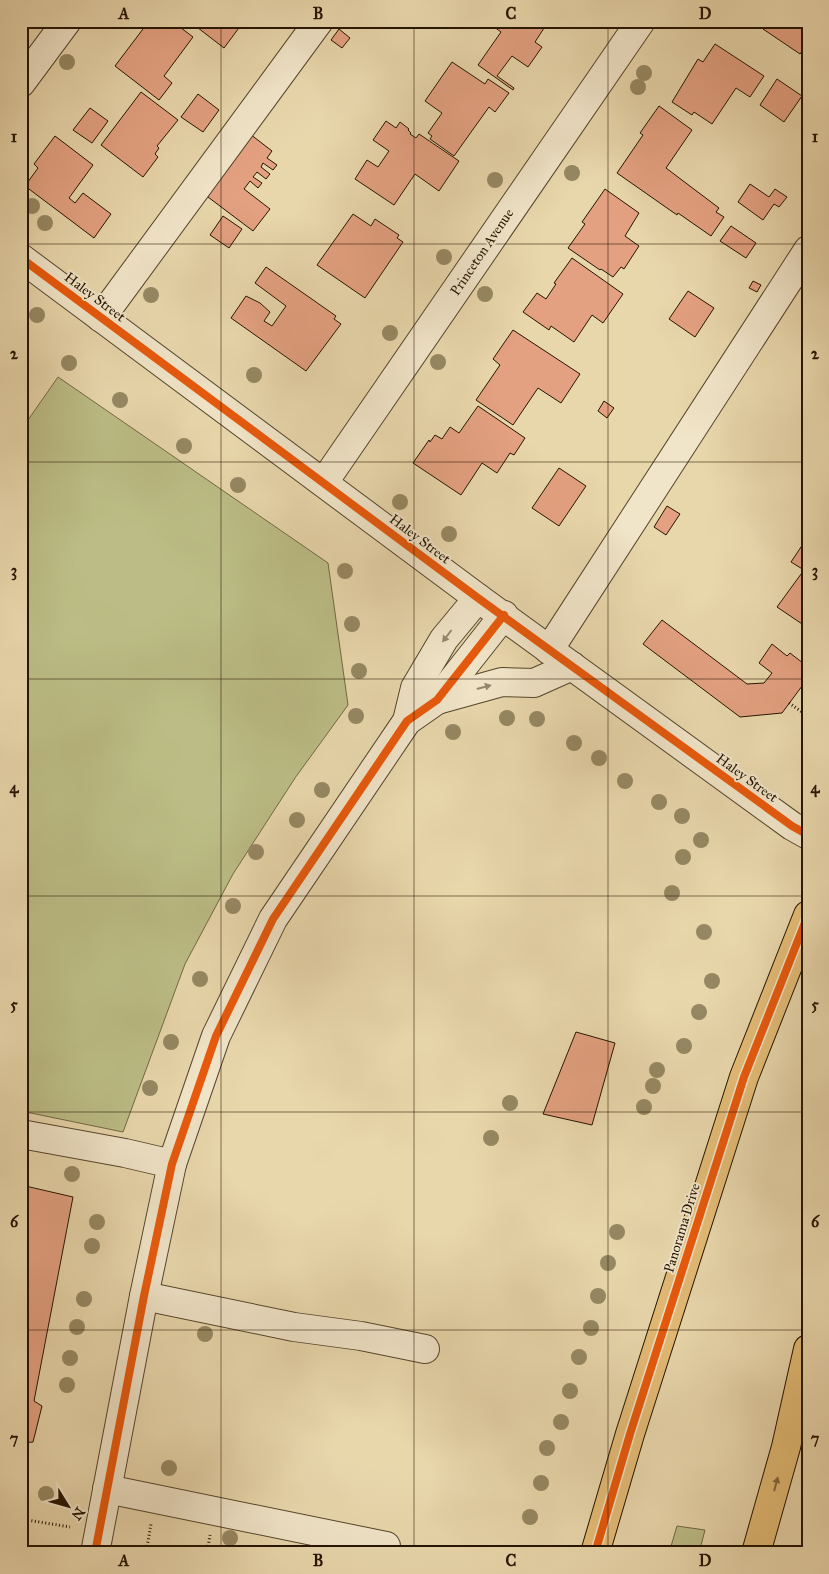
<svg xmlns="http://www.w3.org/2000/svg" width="829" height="1574" viewBox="0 0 829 1574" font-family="'IM FELL Great Primer',serif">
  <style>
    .green { fill: #bcbd86; stroke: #706843 }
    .building { fill: #e4a181; stroke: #251400 }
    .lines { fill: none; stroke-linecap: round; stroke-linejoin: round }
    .minor-casing { stroke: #56452b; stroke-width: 30 }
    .major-casing { stroke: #251400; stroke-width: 30 }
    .highway-casing { stroke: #251400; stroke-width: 30 }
    .path { stroke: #251400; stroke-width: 3; stroke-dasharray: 1 2.5; stroke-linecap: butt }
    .minor { stroke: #f1e5c9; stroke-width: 28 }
    .major { stroke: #e4bc76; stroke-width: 28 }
    .highway { stroke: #e4bc76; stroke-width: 28 }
    .cycleway-casing { stroke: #f1e5c9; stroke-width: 11 }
    .cycleway { stroke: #e8590c; stroke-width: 8 }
    .tree { fill: #968863 }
    .oneway { fill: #95876f }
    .oneway2 { fill: #84683b }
    .grid { fill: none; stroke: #251400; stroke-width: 1; stroke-opacity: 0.55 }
    .labels { text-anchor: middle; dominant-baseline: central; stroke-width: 4; stroke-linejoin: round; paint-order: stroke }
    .street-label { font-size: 14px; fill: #251400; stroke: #f1e5c9 }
    .neatline { fill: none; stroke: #251400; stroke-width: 2 }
    .grid-label { font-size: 16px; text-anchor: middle; font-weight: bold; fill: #251400 }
  </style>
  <rect width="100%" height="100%" fill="#e9d7ac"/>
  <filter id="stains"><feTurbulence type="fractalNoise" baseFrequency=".004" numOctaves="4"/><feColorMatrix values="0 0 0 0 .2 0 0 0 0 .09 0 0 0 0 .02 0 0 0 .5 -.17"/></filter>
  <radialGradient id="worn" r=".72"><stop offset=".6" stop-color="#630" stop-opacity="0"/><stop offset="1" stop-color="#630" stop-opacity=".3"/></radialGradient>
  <g class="green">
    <polygon points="58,377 328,563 348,705 295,778 233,874 185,964 123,1132 21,1111 21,430"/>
    <polygon points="677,1526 705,1530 699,1553 669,1553"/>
  </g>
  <g class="building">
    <polygon points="149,21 172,21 193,37 164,76 172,83 159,100 115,66"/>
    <polygon points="189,21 244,21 224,48"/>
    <polygon points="486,21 548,22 535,42 542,47 528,67 512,56 497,76 514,88 513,90 478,65 501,32"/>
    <polygon points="765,21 808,21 808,43 800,54 763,29 767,23"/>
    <polygon points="339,29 350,38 342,48 331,40"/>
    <polygon points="715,44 764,76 750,97 736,88 712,124 694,112 692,115 672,102 698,59 703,62"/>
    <polygon points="452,62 485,84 488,79 509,93 495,112 489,107 454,156 430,139 432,136 428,133 442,113 425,101"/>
    <polygon points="777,79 802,96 784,122 760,105"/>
    <polygon points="141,92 178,120 157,146 159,148 155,154 158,157 143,177 101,145"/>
    <polygon points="198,94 219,110 203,132 181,117"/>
    <polygon points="659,106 692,130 666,168 719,208 716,212 724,217 711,236 678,213 677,215 617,173 643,135 640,133"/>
    <polygon points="90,108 108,121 92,143 73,130"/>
    <polygon points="386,121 396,128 400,122 409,129 408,130 411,133 410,134 416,138 419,134 459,161 439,191 415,174 394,205 355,179 367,160 378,167 389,151 373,140"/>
    <polygon points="250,134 272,151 267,158 277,165 273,170 263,163 261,167 270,174 266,179 257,172 253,177 262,183 258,188 250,181 244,189 270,209 253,231 204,194"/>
    <polygon points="55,136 93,165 69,198 75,203 83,193 111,214 94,238 25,186 38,168 34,164"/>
    <polygon points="750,184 769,197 775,189 787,197 779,207 774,204 763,220 738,202"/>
    <polygon points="605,189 639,213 625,236 639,246 624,269 621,267 613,277 601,269 600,270 568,248 585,224 582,222"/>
    <polygon points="353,214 371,226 375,219 399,235 397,238 403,242 365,298 317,265"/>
    <polygon points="223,216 242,229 229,248 210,235"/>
    <polygon points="731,226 756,243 746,258 720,241"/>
    <polygon points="572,258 623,294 603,323 592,315 574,342 551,326 549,330 523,312 537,293 546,299 556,284 554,283"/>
    <polygon points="266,267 336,316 334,319 341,324 306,371 231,318 246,296 260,303 270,312 264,321 272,326 286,306 255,283"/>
    <polygon points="753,281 761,285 757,292 749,288"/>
    <polygon points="688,291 714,308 695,337 669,319"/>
    <polygon points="513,330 580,374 561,403 538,388 513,425 476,400 500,365 493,359"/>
    <polygon points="604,401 614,408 607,418 598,411"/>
    <polygon points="478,406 525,438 514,455 510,453 497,473 482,463 461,495 413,463 429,440 430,442 435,435 442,439 450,427 459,433"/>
    <polygon points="559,468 586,486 559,526 532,508"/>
    <polygon points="667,506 680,514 666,535 654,527"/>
    <polygon points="807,538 808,539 808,628 777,607 804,570 791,562"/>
    <polygon points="662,620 747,684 764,683 772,673 759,663 772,644 787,656 790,653 808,667 808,678 782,713 740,717 643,644"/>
    <polygon points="576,1032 615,1043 592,1125 543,1114"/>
    <polygon points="21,1185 73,1197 34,1401 42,1406 33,1442 21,1443"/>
  </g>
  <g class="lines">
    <g class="minor-casing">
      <g id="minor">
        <polyline points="21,83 67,21"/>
        <polyline points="21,258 478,598 792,826 808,835"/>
        <polyline points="101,318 319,21"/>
        <polyline points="324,482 641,21"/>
        <polyline points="549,650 808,250"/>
        <polyline points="437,700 502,682 534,683 572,666"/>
        <polyline points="407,721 415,688 444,639 478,598"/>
        <polyline points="21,1134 125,1153 172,1164"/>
        <polyline points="144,1296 294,1327 361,1336 425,1349"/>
        <polyline points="107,1489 386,1546"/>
        <polyline points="95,1553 144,1296 172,1164 216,1036 273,919 407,721 437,700 504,615"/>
      </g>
    </g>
    <g class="major-casing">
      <polyline id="major" points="595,1553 630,1434 744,1077 808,915"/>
    </g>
    <g class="highway-casing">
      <polyline id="highway" points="756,1553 786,1447 808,1349"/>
    </g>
    <g class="path">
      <polyline points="789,703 808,716"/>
      <polyline points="808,733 805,739 808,776"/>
      <polyline points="21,1519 70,1527"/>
      <polyline points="146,1553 151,1524"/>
      <polyline points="207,1553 210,1535"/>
    </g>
    <use href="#minor" class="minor"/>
    <use href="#major" class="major"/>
    <use href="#highway" class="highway"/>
    <g class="cycleway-casing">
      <g id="cycleway">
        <polyline points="21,258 478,598 792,826 808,835"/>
        <polyline points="95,1553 144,1296 172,1164 216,1036 273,919 407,721 437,700 504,615"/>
        <polyline points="595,1553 630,1434 744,1077 808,915"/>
      </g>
    </g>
    <use href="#cycleway" class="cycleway"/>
  </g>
  <g class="tree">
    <circle cx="67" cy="62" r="8"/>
    <circle cx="644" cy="73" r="8"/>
    <circle cx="638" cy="87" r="8"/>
    <circle cx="572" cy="173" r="8"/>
    <circle cx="495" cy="180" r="8"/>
    <circle cx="32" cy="206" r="8"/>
    <circle cx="45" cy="223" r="8"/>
    <circle cx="444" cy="257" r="8"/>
    <circle cx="485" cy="294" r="8"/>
    <circle cx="151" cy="295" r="8"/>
    <circle cx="37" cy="315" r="8"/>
    <circle cx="390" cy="333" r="8"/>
    <circle cx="438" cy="362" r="8"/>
    <circle cx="69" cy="363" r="8"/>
    <circle cx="254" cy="375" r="8"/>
    <circle cx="120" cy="400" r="8"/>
    <circle cx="184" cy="446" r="8"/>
    <circle cx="238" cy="485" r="8"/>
    <circle cx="400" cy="502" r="8"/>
    <circle cx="449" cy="534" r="8"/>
    <circle cx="345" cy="571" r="8"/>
    <circle cx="352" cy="624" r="8"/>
    <circle cx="359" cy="671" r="8"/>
    <circle cx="356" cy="716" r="8"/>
    <circle cx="507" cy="718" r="8"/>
    <circle cx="537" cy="719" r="8"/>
    <circle cx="453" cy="732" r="8"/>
    <circle cx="574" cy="743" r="8"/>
    <circle cx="599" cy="758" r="8"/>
    <circle cx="625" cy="781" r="8"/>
    <circle cx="322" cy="790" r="8"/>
    <circle cx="659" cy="802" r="8"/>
    <circle cx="682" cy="816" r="8"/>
    <circle cx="297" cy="820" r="8"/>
    <circle cx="701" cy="840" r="8"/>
    <circle cx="256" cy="852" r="8"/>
    <circle cx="683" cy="857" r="8"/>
    <circle cx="672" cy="893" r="8"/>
    <circle cx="233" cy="906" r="8"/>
    <circle cx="704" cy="932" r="8"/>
    <circle cx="200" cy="979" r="8"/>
    <circle cx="712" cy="981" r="8"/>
    <circle cx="699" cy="1012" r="8"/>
    <circle cx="171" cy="1042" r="8"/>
    <circle cx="684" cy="1046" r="8"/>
    <circle cx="657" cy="1070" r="8"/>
    <circle cx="653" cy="1086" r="8"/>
    <circle cx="150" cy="1088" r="8"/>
    <circle cx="510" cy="1103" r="8"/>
    <circle cx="644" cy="1107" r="8"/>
    <circle cx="491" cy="1138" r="8"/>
    <circle cx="72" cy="1174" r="8"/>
    <circle cx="97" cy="1222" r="8"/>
    <circle cx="617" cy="1232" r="8"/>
    <circle cx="92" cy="1246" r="8"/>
    <circle cx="608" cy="1263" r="8"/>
    <circle cx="598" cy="1296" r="8"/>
    <circle cx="84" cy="1299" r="8"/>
    <circle cx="77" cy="1327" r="8"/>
    <circle cx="591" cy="1328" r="8"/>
    <circle cx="205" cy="1334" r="8"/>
    <circle cx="579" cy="1357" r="8"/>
    <circle cx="70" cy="1358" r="8"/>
    <circle cx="67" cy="1385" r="8"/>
    <circle cx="570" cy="1391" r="8"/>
    <circle cx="561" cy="1422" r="8"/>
    <circle cx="547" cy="1448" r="8"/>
    <circle cx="169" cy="1468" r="8"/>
    <circle cx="541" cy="1483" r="8"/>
    <circle cx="46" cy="1494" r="8"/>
    <circle cx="530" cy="1517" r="8"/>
    <circle cx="230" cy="1538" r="8"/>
  </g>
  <defs><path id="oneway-solid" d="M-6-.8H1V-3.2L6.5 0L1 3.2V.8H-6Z" transform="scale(1.25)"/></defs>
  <g class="oneway">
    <use href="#oneway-solid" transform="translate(447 636) rotate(127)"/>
    <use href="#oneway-solid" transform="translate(484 687) rotate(-15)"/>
  </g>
  <use class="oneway2" href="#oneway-solid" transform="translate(776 1484) rotate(-75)"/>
  <path class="grid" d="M221,21V1553M414,21V1553M608,21V1553M21,244H808M21,462H808M21,679H808M21,896H808M21,1112H808M21,1330H808"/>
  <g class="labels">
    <g class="street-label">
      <text transform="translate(482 252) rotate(-56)">Princeton Avenue</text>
      <text transform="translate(95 297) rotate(37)">Haley Street</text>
      <text transform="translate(420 539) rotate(37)">Haley Street</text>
      <text transform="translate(747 778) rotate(36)">Haley Street</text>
      <text transform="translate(682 1228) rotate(-73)">Panorama Drive</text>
    </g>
  </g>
  <rect width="829" height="1574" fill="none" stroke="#e9d7ac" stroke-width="55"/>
  <g transform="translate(68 1506) rotate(127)" stroke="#f1e5c9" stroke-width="4" paint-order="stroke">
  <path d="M0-4L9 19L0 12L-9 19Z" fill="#251400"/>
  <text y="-8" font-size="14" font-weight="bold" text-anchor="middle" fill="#251400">N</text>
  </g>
  <rect x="28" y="28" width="774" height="1518" class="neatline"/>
  <g class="grid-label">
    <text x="124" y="19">A</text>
    <text x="318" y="19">B</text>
    <text x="511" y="19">C</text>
    <text x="705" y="19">D</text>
    <text x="14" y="142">1</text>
    <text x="815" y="142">1</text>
    <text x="14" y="359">2</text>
    <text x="815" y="359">2</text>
    <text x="14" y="576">3</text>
    <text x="815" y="576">3</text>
    <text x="14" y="793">4</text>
    <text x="815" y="793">4</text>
    <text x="14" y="1010">5</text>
    <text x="815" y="1010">5</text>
    <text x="14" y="1227">6</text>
    <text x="815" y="1227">6</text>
    <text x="14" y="1444">7</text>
    <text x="815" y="1444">7</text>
    <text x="124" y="1566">A</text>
    <text x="318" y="1566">B</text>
    <text x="511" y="1566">C</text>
    <text x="705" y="1566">D</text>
  </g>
  <rect width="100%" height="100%" filter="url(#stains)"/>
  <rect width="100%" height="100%" fill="url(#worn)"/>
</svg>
